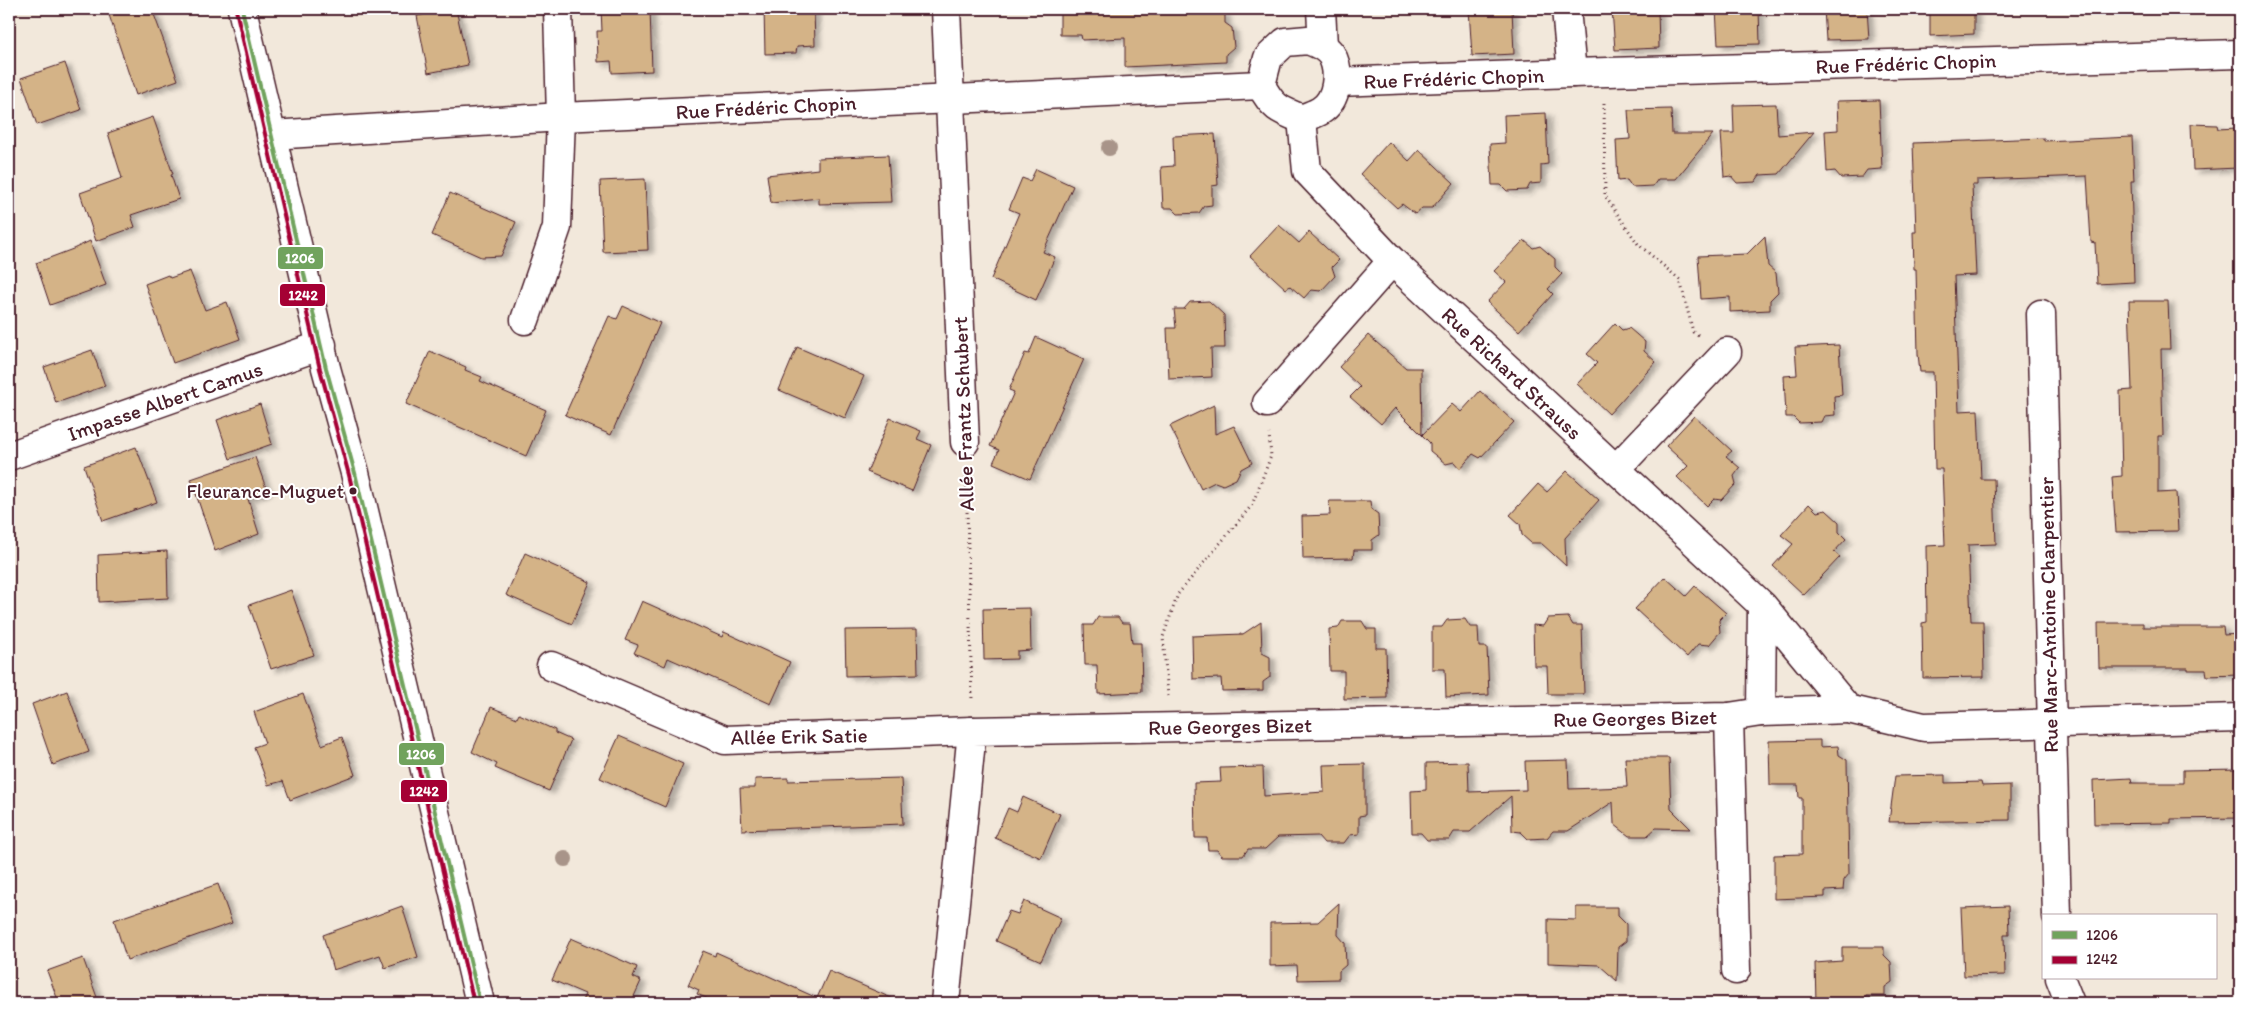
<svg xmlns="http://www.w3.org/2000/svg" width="2249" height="1012" viewBox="0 0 2249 1012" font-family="Itim,sans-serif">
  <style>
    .building { fill: #d4b387; stroke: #4a1f2b; filter: url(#shadow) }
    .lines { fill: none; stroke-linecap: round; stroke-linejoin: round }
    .minor-casing { stroke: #4a1f2b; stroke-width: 31 }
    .path { stroke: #4a1f2b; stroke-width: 3; stroke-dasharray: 1 4; stroke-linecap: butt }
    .minor { stroke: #fff; stroke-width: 28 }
    .bus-1-casing { stroke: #fff; stroke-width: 8 }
    .bus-2-casing { stroke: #fff; stroke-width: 8 }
    .bus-1 { stroke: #71a35d; stroke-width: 4 }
    .bus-2 { stroke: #a50034; stroke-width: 4 }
    .tree { fill: #a89489 }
    .bus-dot { fill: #4a1f2b; stroke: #fff; stroke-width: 2 }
    .labels { text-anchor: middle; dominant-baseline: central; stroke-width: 4; stroke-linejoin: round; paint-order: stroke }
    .bus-label { font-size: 20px; fill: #4a1f2b; stroke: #fff; text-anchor: end }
    .street-label { font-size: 21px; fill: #4a1f2b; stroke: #fff }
    .line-badge { stroke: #fff; stroke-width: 2 }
    .badge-label { font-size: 14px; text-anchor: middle; font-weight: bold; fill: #fff }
  </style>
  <defs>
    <filter id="shadow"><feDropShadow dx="5.5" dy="3" stdDeviation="2.5" flood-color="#0004"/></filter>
  </defs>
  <rect width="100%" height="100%" fill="#f2e8db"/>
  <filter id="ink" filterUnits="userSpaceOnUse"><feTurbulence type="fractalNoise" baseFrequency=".02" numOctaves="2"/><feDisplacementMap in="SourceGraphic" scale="10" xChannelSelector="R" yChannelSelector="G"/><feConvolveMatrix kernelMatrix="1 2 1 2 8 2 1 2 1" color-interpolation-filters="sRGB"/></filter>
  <g filter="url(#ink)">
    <g class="building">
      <polygon points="107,9 152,9 178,80 136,95"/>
      <polygon points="450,9 456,9 468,65 428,73 417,16"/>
      <polygon points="601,9 650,9 652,71 612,73 611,61 598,62 597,31 602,31"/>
      <polygon points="764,9 814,9 815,45 797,46 796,53 765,54"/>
      <polygon points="1060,9 1205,9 1205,13 1225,13 1225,23 1232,28 1234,47 1226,54 1226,62 1125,67 1125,38 1082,40 1081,35 1060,35"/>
      <polygon points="1469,9 1512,9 1514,54 1472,56"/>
      <polygon points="1612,9 1658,9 1659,48 1615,50"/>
      <polygon points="1716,9 1759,9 1760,44 1718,45"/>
      <polygon points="1824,9 1867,9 1869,39 1826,40"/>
      <polygon points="1930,9 1974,9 1974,34 1930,36"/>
      <polygon points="65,63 81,110 37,125 21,78"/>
      <polygon points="1879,100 1882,169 1867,170 1862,177 1841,178 1835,171 1827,172 1825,131 1838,130 1837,101"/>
      <polygon points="1776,104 1778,135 1814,132 1779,174 1760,175 1755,182 1737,183 1731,176 1724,177 1721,133 1734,133 1733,105"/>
      <polygon points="1671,109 1672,134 1713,134 1676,179 1658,179 1653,186 1632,187 1627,180 1618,181 1616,140 1630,139 1628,110"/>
      <polygon points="1546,113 1548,164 1541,165 1541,183 1530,184 1527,190 1507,191 1501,185 1492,185 1490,144 1505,143 1504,115"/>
      <polygon points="153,117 173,174 171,175 179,199 131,215 135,227 96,241 80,193 122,178 108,133"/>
      <polygon points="2191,124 2217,125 2218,129 2236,128 2238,168 2193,170"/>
      <polygon points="1215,134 1218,185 1212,186 1212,205 1204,206 1199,213 1178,214 1172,208 1163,208 1161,167 1174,166 1173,136"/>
      <polygon points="2132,137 2134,181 2131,181 2134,282 2097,284 2095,243 2091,242 2087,176 1977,180 1977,185 1972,185 1976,275 1954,276 1959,411 1978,410 1981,479 1994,479 1996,544 1968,545 1971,621 1983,621 1984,677 1923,678 1922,623 1927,622 1926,546 1945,545 1942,469 1935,469 1933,372 1920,372 1918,354 1916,269 1914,269 1913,232 1916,232 1913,143 2044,138 2044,141"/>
      <polygon points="1389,142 1409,161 1419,150 1454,183 1432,208 1422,208 1415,214 1402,204 1397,208 1360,174"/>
      <polygon points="888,155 891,202 819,204 819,198 771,203 767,175 818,169 818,158"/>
      <polygon points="1036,169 1073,186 1043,252 1055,257 1036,300 991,279 1019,213 1009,209 1022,178 1030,181"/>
      <polygon points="645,179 648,250 603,252 600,181"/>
      <polygon points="450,193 516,222 501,256 481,257 432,235"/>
      <polygon points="1279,225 1299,243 1309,232 1339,260 1332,267 1335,276 1321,291 1311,290 1304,298 1290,286 1286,289 1250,256"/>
      <polygon points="1765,236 1768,266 1776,273 1778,292 1770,300 1770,310 1730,312 1730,297 1701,299 1698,256 1747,254"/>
      <polygon points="1524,240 1533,248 1540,246 1555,259 1555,267 1562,274 1548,289 1553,294 1519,331 1487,302 1506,282 1494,271"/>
      <polygon points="90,241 106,285 50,305 36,263 73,249"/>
      <polygon points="190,271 205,310 227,302 240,339 173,363 145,284 168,275 170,278"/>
      <polygon points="1209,301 1224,315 1225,348 1211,348 1212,377 1169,379 1167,328 1176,328 1174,309 1184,309 1190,302"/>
      <polygon points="2129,301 2168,301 2170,349 2161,349 2163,436 2158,436 2158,493 2176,492 2178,531 2116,532 2112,477 2122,476 2120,391 2132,390"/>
      <polygon points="623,306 660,323 611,435 565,415 609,316 617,319"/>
      <polygon points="1615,323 1622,330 1629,328 1645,342 1644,351 1656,362 1609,414 1577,384 1597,363 1587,354"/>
      <polygon points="1368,335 1406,368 1421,368 1422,435 1395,408 1381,424 1350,397 1360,387 1339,367"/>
      <polygon points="1036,337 1084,359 1030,479 993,463 999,450 990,446 1014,392 1009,390 1025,353 1029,354"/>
      <polygon points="1839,345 1842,395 1834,396 1835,415 1824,416 1821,422 1799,423 1793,417 1786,417 1784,376 1797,375 1795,347"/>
      <polygon points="797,347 864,376 845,418 779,390"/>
      <polygon points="92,350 105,386 56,403 44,367"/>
      <polygon points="430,351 466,367 465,370 482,377 480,381 546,410 526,456 406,404"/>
      <polygon points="1480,391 1514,422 1480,458 1473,454 1460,469 1454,462 1446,464 1430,451 1430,443 1422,435 1452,404 1461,412"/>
      <polygon points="260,404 272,444 230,459 217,420"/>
      <polygon points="1214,405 1215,434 1234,426 1252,463 1241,469 1236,479 1223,485 1215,482 1201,489 1170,426"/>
      <polygon points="1694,416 1732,451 1726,456 1740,468 1734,476 1736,484 1721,500 1714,499 1707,506 1677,477 1688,466 1666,446"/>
      <polygon points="890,418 921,431 917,439 931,445 912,491 867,472"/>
      <polygon points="136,447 157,502 103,521 84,466"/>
      <polygon points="255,457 267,491 248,499 259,534 215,551 191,479"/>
      <polygon points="1567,471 1599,500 1565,538 1566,566 1541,543 1531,543 1522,535 1520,524 1510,515 1538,484 1547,492"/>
      <polygon points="1329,501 1370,501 1371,509 1378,514 1379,535 1372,540 1372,550 1354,550 1353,558 1303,559 1302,516 1330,515"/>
      <polygon points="1809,504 1817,512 1826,510 1839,522 1839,532 1846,539 1834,552 1840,557 1804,595 1773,566 1793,544 1781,535"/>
      <polygon points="167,551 168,598 99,602 98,555"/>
      <polygon points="525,553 590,582 572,624 506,595"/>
      <polygon points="1665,577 1686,596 1695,586 1726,613 1719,620 1720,632 1709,645 1698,644 1687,657 1635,609"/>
      <polygon points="291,590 314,655 271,669 249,605"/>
      <polygon points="642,601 722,637 724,632 790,662 771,704 668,658 665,666 634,653 638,645 625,640"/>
      <polygon points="1030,608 1031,650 1017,651 1017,659 984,660 983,609"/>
      <polygon points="1098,617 1118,617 1122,623 1130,623 1132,643 1141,643 1142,692 1098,694 1097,665 1085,665 1084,625 1093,625"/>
      <polygon points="1568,617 1573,625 1582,625 1584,694 1548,694 1547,666 1534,666 1533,625 1543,626 1548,618"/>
      <polygon points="1465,619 1470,627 1478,627 1479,647 1487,647 1489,695 1446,697 1445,669 1432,669 1432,627 1442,627 1447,620"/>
      <polygon points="1342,621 1362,621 1367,629 1376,629 1376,648 1386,648 1387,698 1344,699 1344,671 1330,671 1329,629 1338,628"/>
      <polygon points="1261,622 1262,653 1270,657 1270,677 1263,682 1263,690 1222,691 1221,678 1193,679 1192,636 1243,634"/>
      <polygon points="2098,623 2143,623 2143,627 2223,627 2224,635 2238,634 2239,675 2207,676 2206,670 2188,670 2188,668 2099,668"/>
      <polygon points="917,629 918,674 846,676 845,630"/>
      <polygon points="67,691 89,752 53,765 32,704"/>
      <polygon points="303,694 322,745 342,737 355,775 290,800 283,781 268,785 254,747 265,743 254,712"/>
      <polygon points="491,707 517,718 519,714 555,730 555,733 571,740 549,791 495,768 497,764 472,752"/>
      <polygon points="619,736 683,764 665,807 600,778"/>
      <polygon points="1820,740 1820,747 1838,746 1839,755 1847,760 1849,874 1844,880 1843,890 1825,891 1825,897 1774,899 1774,855 1802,854 1802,798 1799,798 1798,785 1770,785 1769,741"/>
      <polygon points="1625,758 1669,758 1671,809 1691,829 1656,828 1647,836 1629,836 1614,824 1613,802 1568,831 1553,831 1547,838 1528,839 1521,832 1512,831 1511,796 1470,832 1454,832 1449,840 1427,840 1421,833 1412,833 1411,791 1426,790 1426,763 1468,762 1469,792 1526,790 1525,761 1568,760 1569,789 1627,787"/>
      <polygon points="1365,764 1365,815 1359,816 1359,834 1350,835 1344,843 1324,843 1318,836 1278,837 1265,849 1248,849 1243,856 1222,856 1217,850 1208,850 1207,838 1195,838 1194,783 1221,782 1220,768 1263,767 1264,796 1324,792 1323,765"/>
      <polygon points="2240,769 2240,818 2171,819 2171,823 2094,824 2093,780 2131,778 2132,783 2183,783 2183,770"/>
      <polygon points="1945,775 1945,783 1981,782 1982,786 2010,785 2010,820 1889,822 1895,776"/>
      <polygon points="788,778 788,781 901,778 903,824 742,830 740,788 755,788 755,779"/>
      <polygon points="1023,797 1060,814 1041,858 995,838 1008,808 1017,812"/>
      <polygon points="218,884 232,923 127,960 114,920"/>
      <polygon points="1024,901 1061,918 1041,961 996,941 1009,911 1018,914"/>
      <polygon points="1339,903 1338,935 1345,943 1346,965 1339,971 1339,979 1298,980 1297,965 1270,966 1270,923 1318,922"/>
      <polygon points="402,906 418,957 385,968 380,955 333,970 323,935"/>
      <polygon points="2008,906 2009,935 2004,935 2005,975 1964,976 1961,908"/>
      <polygon points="1576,907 1618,907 1618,916 1626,924 1626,941 1618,947 1617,981 1599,965 1548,963 1548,919 1576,920"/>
      <polygon points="571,938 637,967 633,977 641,981 631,1003 581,1003 585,994 552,980"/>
      <polygon points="1842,947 1884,947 1884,955 1891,962 1892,982 1885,987 1885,996 1866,996 1866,1003 1816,1003 1815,963 1842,961"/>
      <polygon points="703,951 715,956 716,952 817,998 829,971 903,1003 718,1003 697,994 699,990 688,985"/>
      <polygon points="83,958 99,1003 59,1003 47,971"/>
    </g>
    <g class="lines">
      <g class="minor-casing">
        <g id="minor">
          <polyline points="242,9 326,368 355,473 480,1003"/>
          <polyline points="946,9 965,442"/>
          <polyline points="1321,9 1323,46"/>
          <polyline points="1566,9 1572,73"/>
          <path d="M1308,40C1316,43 1325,46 1331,54C1341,71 1338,100 1320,111C1315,114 1308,116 1302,119C1279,110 1272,107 1261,85L1268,58L1285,42Z"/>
          <polyline points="1337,82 1572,73 2240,54"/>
          <polyline points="1302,119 1307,171 1392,261 1762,605 1848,709 1761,712 1762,605"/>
          <polyline points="271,135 561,117 1261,85"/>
          <polyline points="2041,314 2057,916"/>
          <polyline points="525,320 557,227 561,117 558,9"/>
          <polyline points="1267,403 1392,261"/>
          <polyline points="9,456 322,345"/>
          <polyline points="1616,469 1727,352"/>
          <polyline points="551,666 725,740 972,731"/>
          <polyline points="1848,709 1924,727 2240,718"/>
          <polyline points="1729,717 1736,970"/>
          <polyline points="2060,978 2070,1003"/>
          <polyline points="945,1003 972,731 1729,717 1761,712"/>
        </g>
      </g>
      <g class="path">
        <polyline points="1604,103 1605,196 1638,244 1680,280 1693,332 1700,336"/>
        <polyline points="966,472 972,700"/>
        <polyline points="1168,696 1163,637 1178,594 1252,505 1271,456 1269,434"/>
      </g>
      <use href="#minor" class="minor"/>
      <g class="bus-1-casing">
        <polyline id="bus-1" points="242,9 326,368 355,473 480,1003"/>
      </g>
      <g class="bus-2-casing">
        <polyline id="bus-2" points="236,10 320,369 349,475 474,1003"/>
      </g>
      <use href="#bus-1" class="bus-1"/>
      <use href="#bus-2" class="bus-2"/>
    </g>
    <g class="tree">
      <circle cx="1109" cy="148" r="8"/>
      <circle cx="565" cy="859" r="8"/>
    </g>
  </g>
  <circle class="bus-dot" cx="353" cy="491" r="4.5"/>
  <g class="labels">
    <g class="bus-label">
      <text x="344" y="491">Fleurance-Muguet</text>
    </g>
    <g class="street-label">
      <text transform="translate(1906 63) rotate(-2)">Rue Frédéric Chopin</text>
      <text transform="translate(1454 78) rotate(-2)">Rue Frédéric Chopin</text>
      <text transform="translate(766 107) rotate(-3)">Rue Frédéric Chopin</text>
      <text transform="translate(1512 373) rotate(43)">Rue Richard Strauss</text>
      <text transform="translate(165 401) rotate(-19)">Impasse Albert Camus</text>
      <text transform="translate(963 414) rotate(-92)">Allée Frantz Schubert</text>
      <text transform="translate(2048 615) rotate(-91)">Rue Marc-Antoine Charpentier</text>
      <text transform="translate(1635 718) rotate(-1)">Rue Georges Bizet</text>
      <text transform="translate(1230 726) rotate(-1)">Rue Georges Bizet</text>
      <text transform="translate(799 736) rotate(-1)">Allée Erik Satie</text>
    </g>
  </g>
  <g class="line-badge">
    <rect x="277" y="246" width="47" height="24" rx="5" fill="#71a35d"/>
    <rect x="279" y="283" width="47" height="24" rx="5" fill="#a50034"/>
    <rect x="398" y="742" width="47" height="24" rx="5" fill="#71a35d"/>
    <rect x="400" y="779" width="48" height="24" rx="5" fill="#a50034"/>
  </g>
  <g class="badge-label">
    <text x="300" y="263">1206</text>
    <text x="303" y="300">1242</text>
    <text x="421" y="759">1206</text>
    <text x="424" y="796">1242</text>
  </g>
  <rect width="2249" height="1012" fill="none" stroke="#fff" stroke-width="30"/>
  <rect x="15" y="15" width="2219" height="982" fill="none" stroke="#4a1f2b" stroke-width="2" filter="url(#ink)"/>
  <rect x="2042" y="914" width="175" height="65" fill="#ffffff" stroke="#b7a5aa"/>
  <rect x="2052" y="931" width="25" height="8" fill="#71a35d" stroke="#b7a5aa"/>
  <text x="2086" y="940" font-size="15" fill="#4a1f2b">1206</text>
  <rect x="2052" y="956" width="25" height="8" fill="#a50034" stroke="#b7a5aa"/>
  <text x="2086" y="964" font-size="15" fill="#4a1f2b">1242</text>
</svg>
